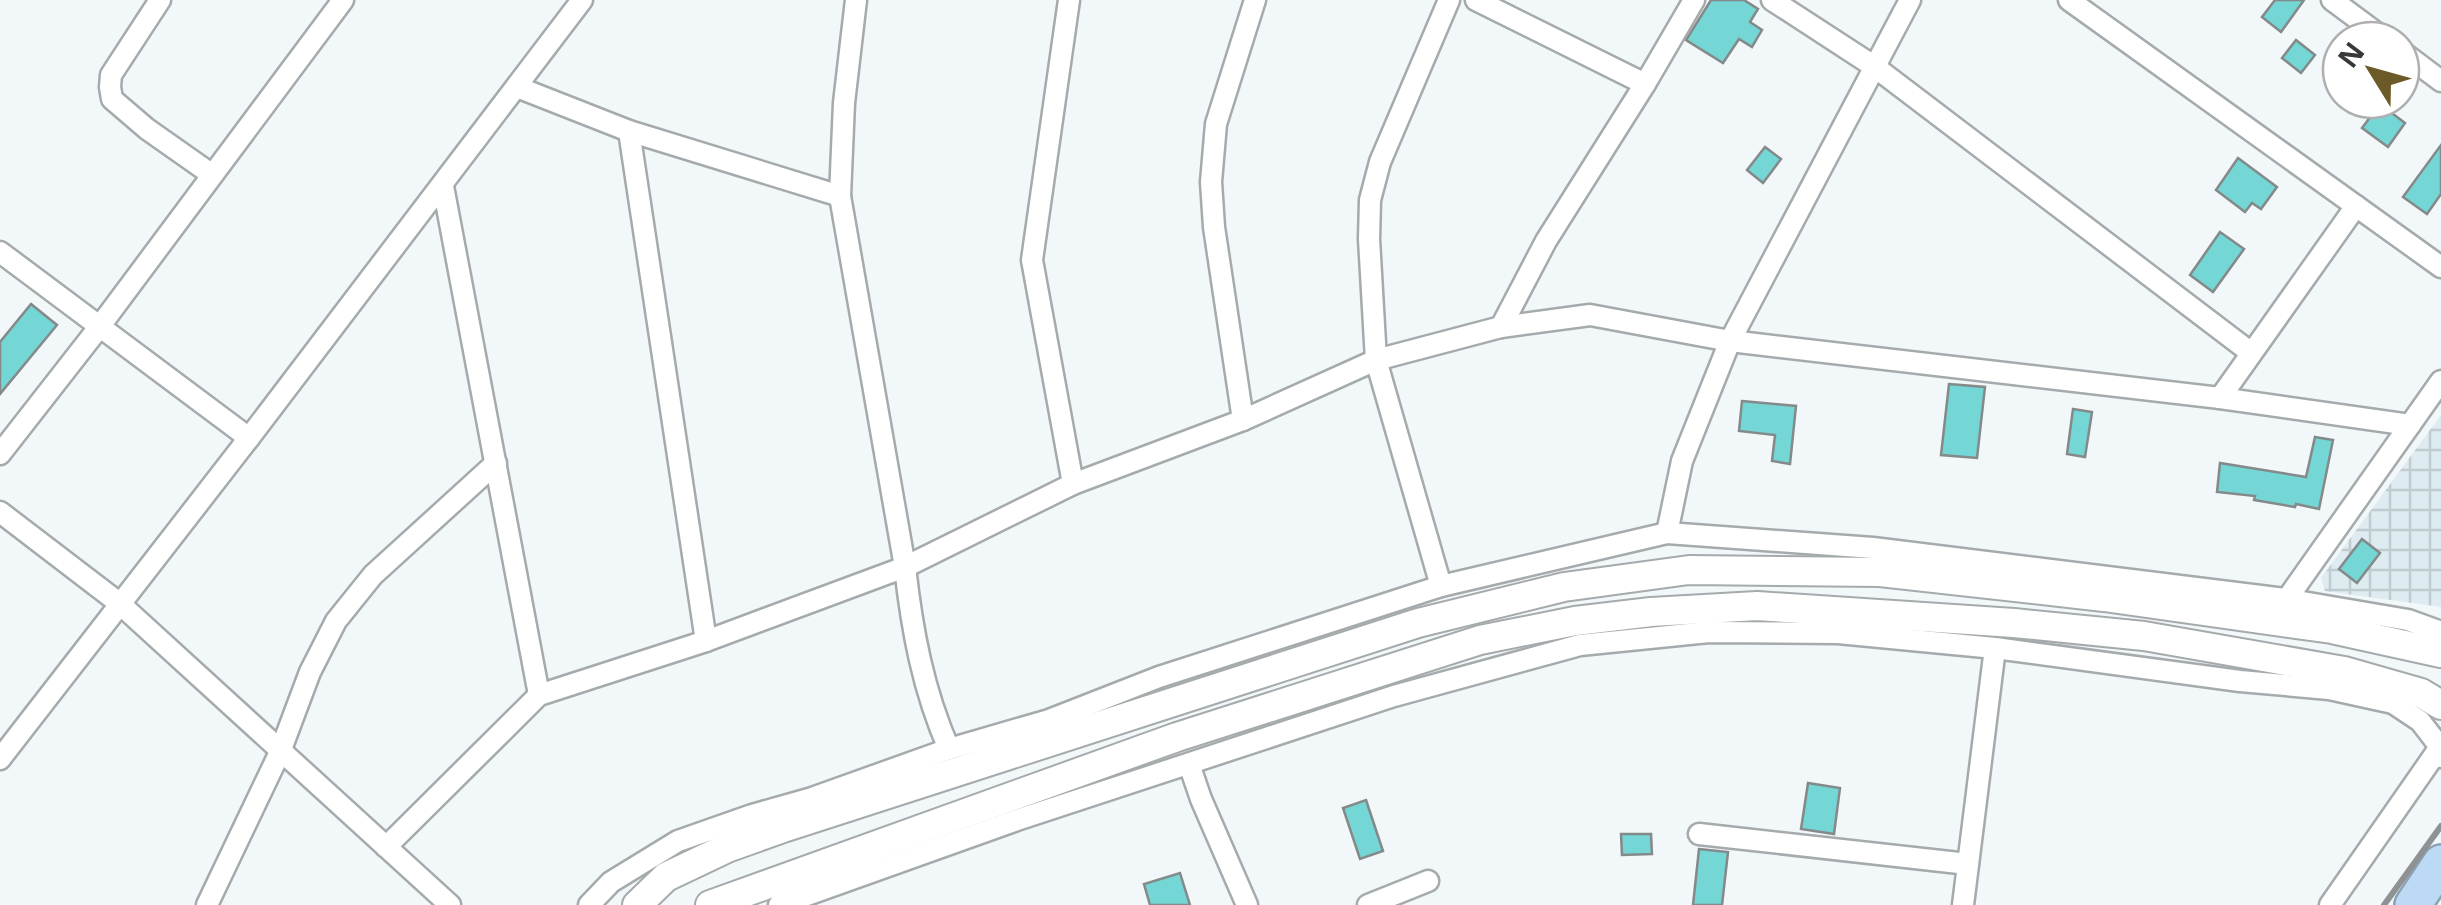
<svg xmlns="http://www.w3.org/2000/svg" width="2441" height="905" viewBox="0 0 2441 905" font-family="'Open Sans',sans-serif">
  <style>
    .industrial { fill: url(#industrial-grid) }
    .building { fill: #74d6d5; stroke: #848989; stroke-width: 2.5 }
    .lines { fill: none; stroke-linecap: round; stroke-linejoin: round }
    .street-casing { stroke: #a5aaac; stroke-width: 25 }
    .secondary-casing { stroke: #a5aaac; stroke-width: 32 }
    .highway-casing { stroke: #8da1b3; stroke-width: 40 }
    .street { stroke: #fff; stroke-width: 20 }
    .secondary { stroke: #fff; stroke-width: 28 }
    .highway { stroke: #bcd9f5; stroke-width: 35 }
    .rail { stroke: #8f9294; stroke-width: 6 }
  </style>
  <defs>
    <pattern id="industrial-grid" width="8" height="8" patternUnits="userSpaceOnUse" patternTransform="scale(2.5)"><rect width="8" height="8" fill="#deecf1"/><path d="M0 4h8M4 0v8" fill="none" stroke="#bfcbcf"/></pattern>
  </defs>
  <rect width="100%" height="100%" fill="#f2f7f9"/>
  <polygon class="industrial" points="2441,415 2441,607 2325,591 2321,578"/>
  <g class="building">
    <polygon points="1711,0 1744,0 1758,9 1750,22 1762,30 1752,47 1739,39 1723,63 1686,40"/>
    <polygon points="2275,0 2304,0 2281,32 2262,17"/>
    <polygon points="2296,40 2315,55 2301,73 2282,58"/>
    <polygon points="2380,104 2405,123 2388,147 2362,128"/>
    <polygon points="2441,145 2441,194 2427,214 2403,197"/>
    <polygon points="1765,147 1781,159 1763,183 1747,170"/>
    <polygon points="2238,158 2277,187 2261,209 2252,203 2245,212 2216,190"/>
    <polygon points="2220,232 2244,249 2213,292 2190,275"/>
    <polygon points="31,304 57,325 0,394 0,342"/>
    <polygon points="1949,384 1985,387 1977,458 1941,455"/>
    <polygon points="1742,401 1796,406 1790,464 1772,461 1775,435 1739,431"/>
    <polygon points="2073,409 2092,412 2085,457 2067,454"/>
    <polygon points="2315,437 2333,440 2319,509 2296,504 2295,507 2254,500 2255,496 2217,492 2220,463 2306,477"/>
    <polygon points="2362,539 2380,553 2357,583 2339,569"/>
    <polygon points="1808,783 1840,788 1834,834 1801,829"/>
    <polygon points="1366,800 1383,851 1360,859 1343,808"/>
    <polygon points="1621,834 1651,834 1652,854 1622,855"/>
    <polygon points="1699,849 1728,852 1722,905 1693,905"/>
    <polygon points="1180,873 1190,905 1150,905 1144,884"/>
  </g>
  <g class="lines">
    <g class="street-casing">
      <g id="street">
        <polyline points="160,0 111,75 110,87 112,99 147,129 211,174"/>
        <polyline points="1069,0 1032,260 1073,484"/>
        <polyline points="1476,0 1645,84"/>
        <polyline points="1772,0 1875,67 2250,352"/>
        <polyline points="2069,0 2441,267"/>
        <polyline points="2332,0 2386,40"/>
        <polyline points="2401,51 2441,81"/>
        <path d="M517,87L629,131L840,196L905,567C912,630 923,690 949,749"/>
        <polyline points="629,131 706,641"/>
        <polyline points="443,186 539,695"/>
        <polyline points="840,196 844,103 856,0"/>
        <polyline points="0,252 249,438"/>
        <polyline points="1501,327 1546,241 1645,84 1694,0"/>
        <polyline points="2220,398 2356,206"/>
        <polyline points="1243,420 1214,227 1211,182 1216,124 1255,0"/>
        <polyline points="0,454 100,326 343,0"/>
        <polyline points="0,512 119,603 450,905"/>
        <polyline points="1667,533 1682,461 1730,341 1910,0"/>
        <polyline points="1441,586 1376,360 1369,239 1370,200 1380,162 1449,0"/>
        <polyline points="2282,606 2441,381"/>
        <polyline points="0,759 249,438 582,0"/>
        <polyline points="1189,764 1201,799 1247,905"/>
        <polyline points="1699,834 1968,864"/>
        <polyline points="386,847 539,695 706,641 905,567 1073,484 1243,420 1376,360 1501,327 1590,315 1730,341 2220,398 2410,425"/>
        <polyline points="207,905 280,752 310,672 336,621 373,575 496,463"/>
        <polyline points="589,905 611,882 678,841 752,815 812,798 949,749 1049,720 1159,677 1441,586 1667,533 1873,548 2285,599 2408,620 2441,632"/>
        <polyline points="779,905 1017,820 1394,696 1580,645 1709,632 1838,633 1995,648 2240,681 2329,689 2393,703 2420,721 2440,747 2441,757"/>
        <polyline points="1368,905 1428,881"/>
        <polyline points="1963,905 1995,648"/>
        <polyline points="2330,905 2440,747"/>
      </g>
    </g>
    <g class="secondary-casing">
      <g id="secondary">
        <polyline points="637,905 666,877 727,848 783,828 1418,623 1564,587 1689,570 1880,572 2104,597 2332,629 2441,653"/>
        <polyline points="710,905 1177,737 1480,640 1575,621 1651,612 1757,606 2014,623 2144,636 2344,671 2421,693 2441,705"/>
      </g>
    </g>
    <g class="highway-casing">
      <polyline id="highway" points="2413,905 2441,863"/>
    </g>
    <use href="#street" class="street"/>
    <use href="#secondary" class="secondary"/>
    <use href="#highway" class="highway"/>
    <polyline class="rail" points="2384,905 2441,826"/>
  </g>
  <g transform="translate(2371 70) rotate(307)"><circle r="48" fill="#ffffff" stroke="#afafb0" stroke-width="2.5"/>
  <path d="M0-8L18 38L0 25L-18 38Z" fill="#6c5b29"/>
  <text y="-15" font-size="28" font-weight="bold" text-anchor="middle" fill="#363839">N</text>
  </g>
</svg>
